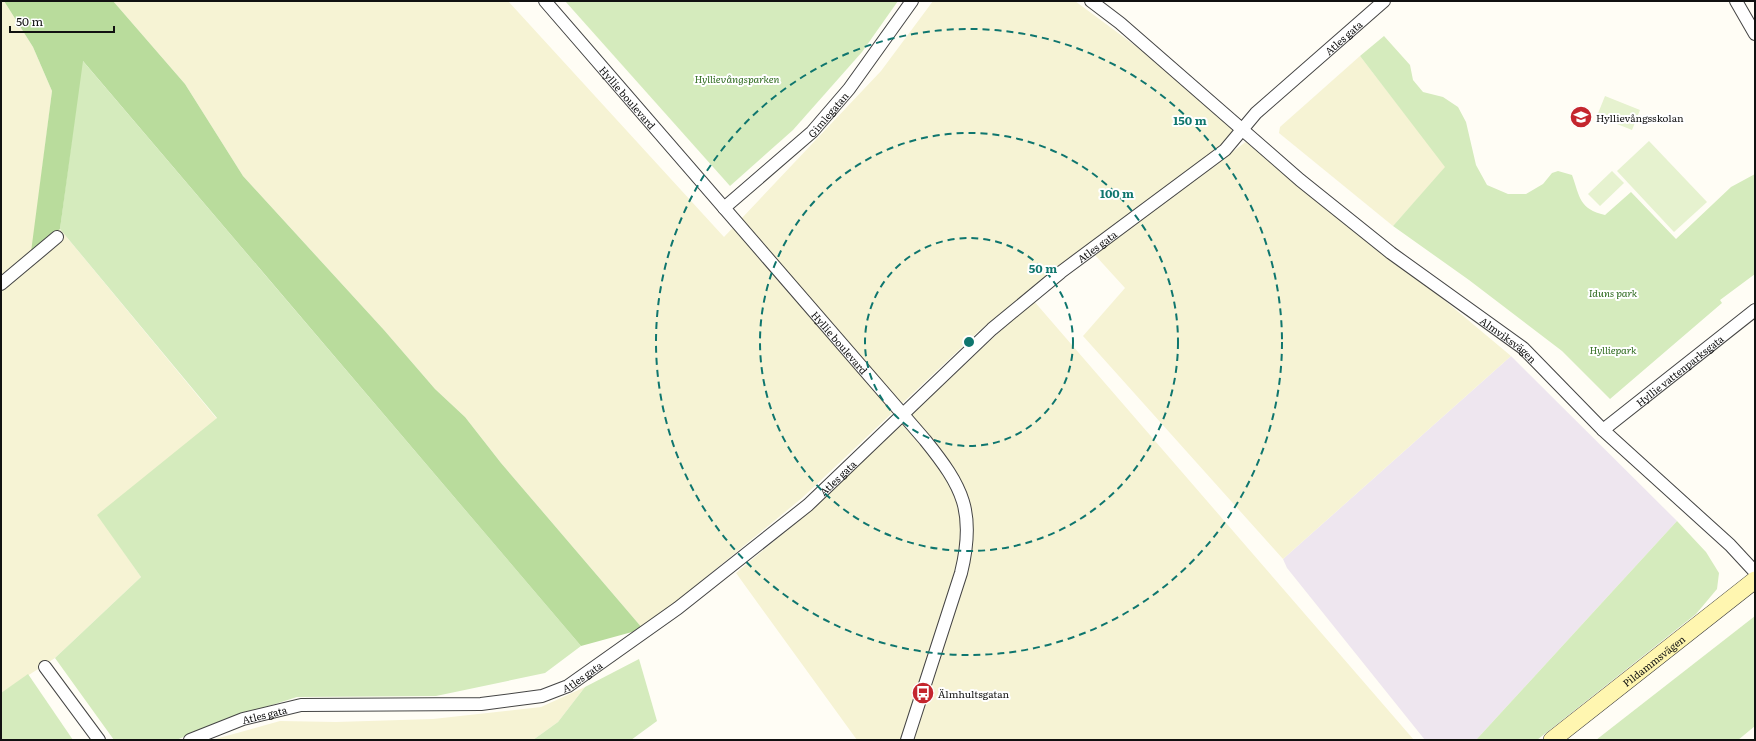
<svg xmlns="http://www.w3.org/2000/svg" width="1756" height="741" viewBox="0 0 1756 741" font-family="Literata,serif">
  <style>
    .industrial { fill: #eee6ef }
    .farmland { fill: #f6f3d4 }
    .green { fill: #d5ebbd }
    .forest { fill: #b9dc9c }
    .pitch { fill: #e6f2cf }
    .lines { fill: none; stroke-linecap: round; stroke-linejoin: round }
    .street-casing { stroke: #444; stroke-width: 14 }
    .secondary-casing { stroke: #333; stroke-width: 18 }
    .street { stroke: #fff; stroke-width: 12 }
    .secondary { stroke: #fff6b0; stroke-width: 17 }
    .ring { fill: none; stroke: #0f766e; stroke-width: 2; stroke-dasharray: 7 5 }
    .labels { text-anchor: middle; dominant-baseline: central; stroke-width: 4; stroke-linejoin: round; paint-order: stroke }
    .street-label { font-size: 10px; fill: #111; stroke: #fff }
    .park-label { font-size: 10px; font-style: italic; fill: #2f6b1f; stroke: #fff }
    .poi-label { font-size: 10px; fill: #111; stroke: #fff; text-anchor: start }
    .centre { fill: #0f766e; stroke: #fff; stroke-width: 2 }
    .ring-label { font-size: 12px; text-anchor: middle; font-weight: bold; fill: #0f766e; stroke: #fff; stroke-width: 4; stroke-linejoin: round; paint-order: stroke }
  </style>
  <rect width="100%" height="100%" fill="#fffdf5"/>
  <polygon class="industrial" points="1511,356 1677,521 1476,740 1425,740 1287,568 1283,559"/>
  <g class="farmland">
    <polygon points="1,1 4,1 33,47 52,91 32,251 60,229 217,419 98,515 141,577 55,658 1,693"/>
    <polygon points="113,1 508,1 724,237 881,71 933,1 1075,1 1230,116 1236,129 1229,145 1091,242 980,330 802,498 643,629 501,463 465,417 435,389 384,330 243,176 185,84"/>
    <polygon points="1360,56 1446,167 1393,226 1279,133 1280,127"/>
    <polygon points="1247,141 1258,144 1511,356 1283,559 1083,336 1125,288 1094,254"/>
    <polygon points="1033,300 1414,740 857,740 736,573 803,517"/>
    <polygon points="585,687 558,722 533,740 212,740 280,721 336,722 433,719 541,707"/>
  </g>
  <g class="green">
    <polygon points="565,1 898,1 862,52 793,130 730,186"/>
    <path d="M1384,36L1410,65L1413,80L1423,92L1443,97L1458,107L1466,122L1476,165L1487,185L1508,194H1526L1543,184L1552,173L1558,171L1572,175C1580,197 1579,209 1605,215L1631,192L1676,239L1731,187L1755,174V274L1720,300L1722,303L1610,399L1562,351L1469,280L1393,226L1445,167L1360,56Z"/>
    <polygon points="82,60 581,646 545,673 436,696 297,697 234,717 176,740 114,740 55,658 141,577 97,515 217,418 60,229"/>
    <polygon points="1677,521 1706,552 1719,573 1717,589 1696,614 1537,740 1476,740"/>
    <polygon points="1755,616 1755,726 1738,740 1596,740"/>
    <polygon points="639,659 657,721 631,740 533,740 558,722 585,687"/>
    <polygon points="28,674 73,740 1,740 1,693"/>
  </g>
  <polygon class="forest" points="4,1 113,1 185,84 243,176 384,330 435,389 465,417 501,463 643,629 581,646 83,61 60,229 31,252 52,91 33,47"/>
  <g class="pitch">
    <polygon points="1605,96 1640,110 1632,130 1597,116"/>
    <polygon points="1649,141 1707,202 1674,232 1617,171"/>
    <polygon points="1612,171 1624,183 1600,206 1588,194"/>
  </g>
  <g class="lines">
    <g class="street-casing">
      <g id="street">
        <path id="s1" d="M545,1L925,440C963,487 976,512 961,573L907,740"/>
        <path id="s2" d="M1091,1L1120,23L1300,180L1391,253L1523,348L1603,430L1730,545L1755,572"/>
        <polyline points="1736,1 1755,34"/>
        <path id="s3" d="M724,208L812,132L849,89L912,1"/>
        <polyline points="1,284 57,237"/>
        <path id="s4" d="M1603,430L1755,310"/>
        <polyline points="45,667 99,740"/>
        <path id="s5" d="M190,740L243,719L301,705L481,704L542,696L568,686L678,608L808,505L992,329L1061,272L1225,150L1256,113L1384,1"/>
      </g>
    </g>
    <g class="secondary-casing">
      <g id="secondary">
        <path id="s6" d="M1552,740L1755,580"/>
      </g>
    </g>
    <use href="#street" class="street"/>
    <use href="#secondary" class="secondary"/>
  </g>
  <g class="ring">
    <circle cx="969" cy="342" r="104"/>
    <circle cx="969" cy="342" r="209"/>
    <circle cx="969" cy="342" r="313"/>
  </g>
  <defs>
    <g id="school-disc" transform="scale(1.15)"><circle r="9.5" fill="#c4262e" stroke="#fff"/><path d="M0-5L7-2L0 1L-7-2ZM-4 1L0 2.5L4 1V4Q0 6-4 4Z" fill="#fff"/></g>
    <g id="bus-disc" transform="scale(1.15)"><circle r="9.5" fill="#c4262e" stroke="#fff"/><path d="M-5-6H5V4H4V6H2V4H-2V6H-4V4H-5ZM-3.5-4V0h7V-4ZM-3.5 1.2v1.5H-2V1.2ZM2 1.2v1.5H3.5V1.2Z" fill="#fff"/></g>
  </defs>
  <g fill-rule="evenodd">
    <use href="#school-disc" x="1581" y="117"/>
    <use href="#bus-disc" x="923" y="693"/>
  </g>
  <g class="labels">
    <g class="street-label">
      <text stroke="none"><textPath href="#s5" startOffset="1399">Atles gata</textPath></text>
      <text stroke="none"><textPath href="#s1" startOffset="127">Hyllie boulevard</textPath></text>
      <text stroke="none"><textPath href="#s3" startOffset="140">Gimlegatan</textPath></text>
      <text stroke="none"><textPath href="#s5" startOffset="1075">Atles gata</textPath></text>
      <text stroke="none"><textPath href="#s2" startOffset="538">Almviksvägen</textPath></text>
      <text stroke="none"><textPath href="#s1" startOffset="451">Hyllie boulevard</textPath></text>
      <text stroke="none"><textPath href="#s4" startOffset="97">Hyllie vattenparksgata</textPath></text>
      <text stroke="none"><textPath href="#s5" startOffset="727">Atles gata</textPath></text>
      <text stroke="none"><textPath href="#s6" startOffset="129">Pildammsvägen</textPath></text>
      <text stroke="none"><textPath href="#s5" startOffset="403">Atles gata</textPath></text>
      <text stroke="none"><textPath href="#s5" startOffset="79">Atles gata</textPath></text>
    </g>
    <g class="park-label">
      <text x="737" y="78">Hyllievångsparken</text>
      <text x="1613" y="292">Iduns park</text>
      <text x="1613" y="349">Hylliepark</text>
    </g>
    <g class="poi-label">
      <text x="1596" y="117">Hyllievångsskolan</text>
      <text x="938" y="693">Älmhultsgatan</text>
    </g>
  </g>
  <circle cx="969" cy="342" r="6" class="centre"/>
  <g class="ring-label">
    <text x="1190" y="125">150 m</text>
    <text x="1117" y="198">100 m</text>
    <text x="1043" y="273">50 m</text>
  </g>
  <rect width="1756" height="741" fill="none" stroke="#111111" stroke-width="4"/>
  <path d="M10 26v6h104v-6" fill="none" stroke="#111111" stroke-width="2"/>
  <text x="16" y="26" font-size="12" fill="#111111" stroke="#ffffff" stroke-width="3" paint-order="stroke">50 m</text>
</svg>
